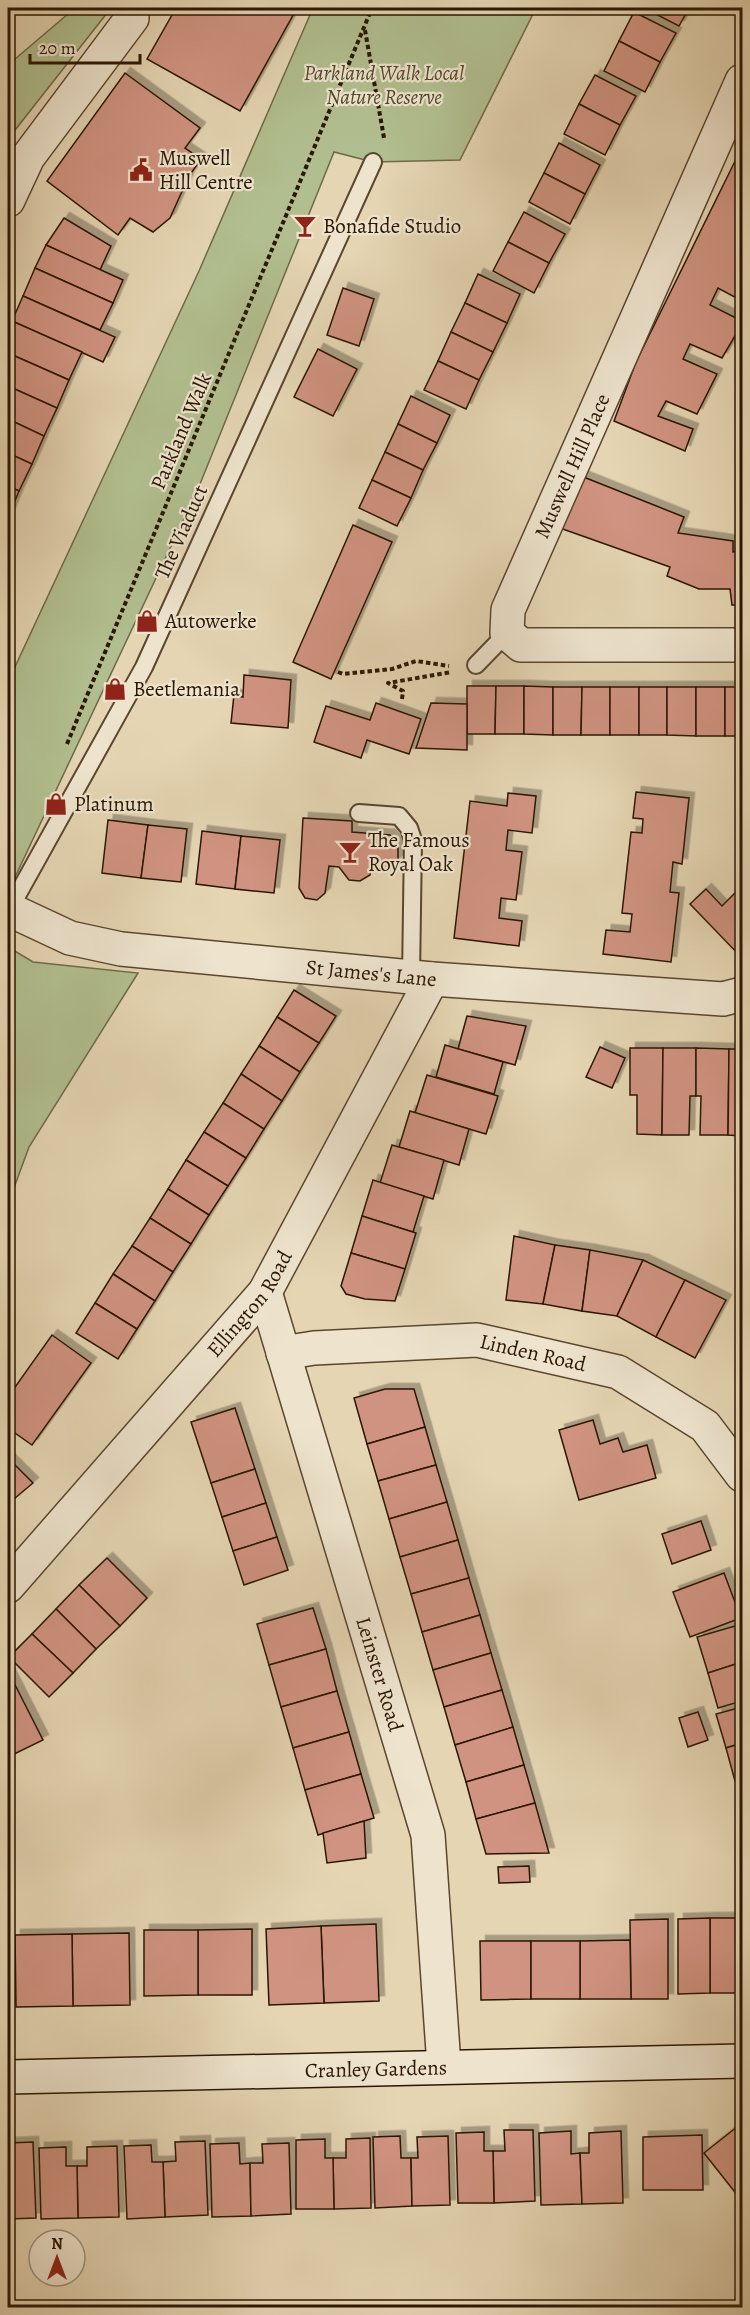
<svg xmlns="http://www.w3.org/2000/svg" width="750" height="2315" viewBox="0 0 750 2315" font-family="Alegreya,serif">
  <style>
    .green { fill: #b1be8f; stroke: #6e6a48; stroke-width: 1.5 }
    .building { fill: #d09381; stroke: #2b1602; stroke-width: 1.5; filter: url(#shadow) }
    .lines { fill: none; stroke-linecap: round; stroke-linejoin: round }
    .lane-casing { stroke: #5a462e; stroke-width: 20 }
    .street-casing { stroke: #5a462e; stroke-width: 36 }
    .secondary-casing { stroke: #2b1602; stroke-width: 36 }
    .path { stroke: #2b1602; stroke-width: 4; stroke-dasharray: 4.5 3; stroke-linecap: butt }
    .lane { stroke: #eee4ce; stroke-width: 16 }
    .street { stroke: #eee4ce; stroke-width: 33 }
    .secondary { stroke: #eee4ce; stroke-width: 33 }
    .labels { text-anchor: middle; dominant-baseline: central; stroke-width: 4.5; stroke-linejoin: round; paint-order: stroke }
    .park-label { font-size: 21px; font-style: italic; fill: #53482c; stroke: #eee4ce }
    .poi-label { font-size: 21px; fill: #2b1602; stroke: #eee4ce; text-anchor: start }
    .street-label { font-size: 21px; fill: #2b1602; stroke: #eee4ce }
  </style>
  <defs>
    <filter id="shadow"><feDropShadow dx="5.5" dy="-5.5" stdDeviation="0" flood-color="#0004"/></filter>
  </defs>
  <rect width="100%" height="100%" fill="#e5d5b3"/>
  <filter id="stains"><feTurbulence type="fractalNoise" baseFrequency=".00333" numOctaves="4"/><feColorMatrix values="0 0 0 0 .2 0 0 0 0 .09 0 0 0 0 .02 0 0 0 .5 -.17"/></filter>
  <radialGradient id="worn" r=".72"><stop offset=".6" stop-color="#630" stop-opacity="0"/><stop offset="1" stop-color="#630" stop-opacity=".3"/></radialGradient>
  <g class="green">
    <polygon points="75,8 111,8 8,139 8,65"/>
    <polygon points="313,8 536,8 460,160 373,162 334,152 198,489 9,890 8,682 199,271"/>
    <polygon points="8,947 33,962 138,973 29,1147 8,1204"/>
  </g>
  <g class="building">
    <polygon points="176,8 297,8 240,111 147,59"/>
    <polygon points="644,8 689,8 679,26"/>
    <polygon points="634,12 676,33 660,62 619,41"/>
    <polygon points="619,41 660,62 645,92 604,71"/>
    <polygon points="125,73 200,128 185,148 201,159 189,176 170,218 153,232 130,218 118,235 47,181"/>
    <polygon points="595,75 636,96 620,125 579,104"/>
    <polygon points="579,104 620,125 605,155 564,134"/>
    <polygon points="559,143 600,165 585,194 544,173"/>
    <polygon points="742,147 742,246 739,251 742,253 742,301 718,288 710,305 742,321 742,324 722,358 690,344 683,359 717,374 697,414 666,401 658,416 693,429 685,451 614,421 636,362"/>
    <polygon points="544,173 585,194 570,224 529,202"/>
    <polygon points="524,212 565,234 549,263 508,242"/>
    <polygon points="64,218 111,246 100,270 46,245"/>
    <polygon points="508,242 549,263 534,293 493,271"/>
    <polygon points="46,245 123,280 113,303 35,268"/>
    <polygon points="35,268 113,303 100,330 23,296"/>
    <polygon points="478,274 520,294 507,323 465,303"/>
    <polygon points="343,288 374,299 359,346 327,335"/>
    <polygon points="23,296 115,337 103,362 12,321"/>
    <polygon points="465,303 507,323 493,352 451,332"/>
    <polygon points="12,321 82,352 69,380 8,353 8,330"/>
    <polygon points="451,332 493,352 479,380 438,361"/>
    <polygon points="318,349 357,369 333,416 294,397"/>
    <polygon points="8,353 69,380 57,408 8,386"/>
    <polygon points="438,361 479,380 466,409 424,390"/>
    <polygon points="8,386 57,408 44,436 8,419"/>
    <polygon points="411,396 450,415 437,443 398,424"/>
    <polygon points="8,419 44,436 32,464 8,453"/>
    <polygon points="398,424 437,443 423,470 385,452"/>
    <polygon points="385,452 423,470 411,498 372,480"/>
    <polygon points="8,453 32,464 19,491 8,486"/>
    <polygon points="576,474 684,517 678,533 733,541 733,552 742,551 742,605 732,605 730,589 699,589 667,576 670,567 557,527"/>
    <polygon points="372,480 411,498 397,526 359,508"/>
    <polygon points="8,486 19,491 8,518"/>
    <polygon points="353,525 392,542 331,679 293,662"/>
    <polygon points="244,675 291,680 288,728 231,723 234,695 243,697"/>
    <polygon points="467,686 496,686 495,734 467,734"/>
    <polygon points="496,686 524,686 524,734 495,734"/>
    <polygon points="524,686 553,687 553,735 524,734"/>
    <polygon points="553,687 582,687 581,735 553,735"/>
    <polygon points="582,687 610,687 610,735 581,735"/>
    <rect x="610" y="687" width="29" height="48"/>
    <rect x="639" y="687" width="28" height="48"/>
    <polygon points="667,687 696,687 696,736 667,735"/>
    <rect x="696" y="687" width="29" height="49"/>
    <rect x="725" y="687" width="17" height="49"/>
    <polygon points="376,703 421,719 409,754 367,740 361,758 314,742 326,706 370,720"/>
    <polygon points="431,703 467,704 467,750 416,748"/>
    <polygon points="636,792 689,798 682,864 673,862 670,892 679,893 671,962 603,954 606,930 630,932 632,914 622,913 631,832 642,833 643,819 633,818"/>
    <polygon points="508,793 536,796 532,833 508,830 506,850 522,852 516,900 501,898 499,918 522,921 519,946 454,938 470,801 507,806"/>
    <polygon points="303,818 352,821 352,832 390,835 398,844 398,860 386,870 371,868 370,875 360,881 349,880 339,867 329,866 325,893 317,900 305,898 299,888"/>
    <polygon points="108,820 148,825 141,878 102,873"/>
    <polygon points="148,825 187,829 181,882 141,878"/>
    <polygon points="202,831 241,836 235,889 196,884"/>
    <polygon points="241,836 280,840 274,893 235,889"/>
    <polygon points="742,886 742,958 690,904 706,889 722,906"/>
    <polygon points="294,990 336,1016 319,1043 277,1017"/>
    <polygon points="467,1016 526,1026 515,1065 458,1049"/>
    <polygon points="277,1017 319,1043 300,1072 259,1046"/>
    <polygon points="445,1045 503,1062 494,1094 436,1077"/>
    <polygon points="259,1046 300,1072 282,1101 241,1074"/>
    <polygon points="600,1047 625,1058 612,1088 586,1077"/>
    <polygon points="630,1048 663,1048 662,1135 637,1134 637,1095 630,1095"/>
    <polygon points="663,1048 696,1048 696,1096 690,1096 689,1135 662,1135"/>
    <polygon points="696,1048 729,1049 728,1135 700,1135 701,1096 696,1096"/>
    <polygon points="729,1049 742,1049 742,1136 728,1135"/>
    <polygon points="241,1074 282,1101 264,1129 223,1103"/>
    <polygon points="427,1075 498,1096 486,1134 415,1113"/>
    <polygon points="223,1103 264,1129 246,1158 204,1132"/>
    <polygon points="410,1111 469,1129 459,1165 399,1147"/>
    <polygon points="204,1132 246,1158 228,1186 186,1160"/>
    <polygon points="392,1145 444,1160 433,1199 380,1183"/>
    <polygon points="186,1160 228,1186 209,1215 168,1189"/>
    <polygon points="373,1180 424,1196 413,1232 362,1216"/>
    <polygon points="168,1189 209,1215 191,1244 150,1218"/>
    <polygon points="362,1216 416,1233 405,1269 351,1253"/>
    <polygon points="150,1218 191,1244 173,1272 132,1246"/>
    <polygon points="514,1236 555,1245 543,1304 506,1300"/>
    <polygon points="555,1245 590,1250 582,1311 543,1304"/>
    <polygon points="132,1246 173,1272 155,1301 113,1274"/>
    <polygon points="590,1250 643,1260 617,1316 582,1311"/>
    <polygon points="351,1253 405,1269 395,1301 365,1299 346,1294 341,1286"/>
    <polygon points="643,1260 685,1280 656,1337 617,1316"/>
    <polygon points="113,1274 155,1301 137,1329 95,1303"/>
    <polygon points="685,1280 726,1300 695,1358 656,1337"/>
    <polygon points="95,1303 137,1329 118,1359 76,1333"/>
    <polygon points="52,1335 91,1363 32,1445 8,1428 8,1397"/>
    <polygon points="385,1389 414,1389 425,1427 367,1444 354,1398"/>
    <polygon points="235,1408 255,1469 211,1483 191,1422"/>
    <polygon points="593,1420 600,1444 618,1438 623,1452 647,1445 656,1478 579,1500 559,1430"/>
    <polygon points="425,1427 436,1465 378,1481 367,1444"/>
    <polygon points="8,1458 33,1483 8,1504"/>
    <polygon points="436,1465 447,1502 389,1519 378,1481"/>
    <polygon points="255,1469 266,1503 222,1517 211,1483"/>
    <polygon points="447,1502 458,1540 400,1557 389,1519"/>
    <polygon points="266,1503 277,1537 233,1551 222,1517"/>
    <polygon points="701,1521 711,1550 672,1564 662,1534"/>
    <polygon points="277,1537 288,1570 244,1585 233,1551"/>
    <polygon points="458,1540 469,1578 411,1594 400,1557"/>
    <polygon points="107,1558 147,1598 120,1626 79,1585"/>
    <polygon points="724,1573 741,1618 690,1637 673,1592"/>
    <polygon points="469,1578 480,1615 422,1632 411,1594"/>
    <polygon points="79,1585 120,1626 96,1649 56,1609"/>
    <polygon points="313,1608 326,1649 269,1665 257,1624"/>
    <polygon points="56,1609 96,1649 73,1673 32,1634"/>
    <polygon points="480,1615 491,1653 433,1670 422,1632"/>
    <polygon points="742,1624 742,1662 708,1673 697,1637"/>
    <polygon points="32,1634 73,1673 49,1697 9,1657"/>
    <polygon points="326,1649 337,1691 281,1707 269,1665"/>
    <polygon points="491,1653 502,1690 444,1707 433,1670"/>
    <polygon points="742,1662 742,1701 718,1708 708,1673"/>
    <polygon points="9,1673 43,1740 8,1757 8,1674"/>
    <polygon points="502,1690 513,1727 455,1745 444,1707"/>
    <polygon points="337,1691 349,1732 293,1748 281,1707"/>
    <polygon points="742,1707 742,1743 726,1748 716,1714"/>
    <polygon points="698,1712 708,1740 688,1747 679,1718"/>
    <polygon points="513,1727 524,1765 466,1782 455,1745"/>
    <polygon points="349,1732 361,1774 305,1790 293,1748"/>
    <polygon points="742,1743 742,1779 735,1781 726,1748"/>
    <polygon points="524,1765 535,1803 476,1819 466,1782"/>
    <polygon points="361,1774 374,1818 318,1835 305,1790"/>
    <polygon points="535,1803 549,1853 486,1854 476,1819"/>
    <polygon points="364,1821 366,1858 327,1863 323,1833"/>
    <polygon points="529,1866 530,1882 499,1883 498,1867"/>
    <rect x="710" y="1918" width="32" height="75"/>
    <polygon points="710,1918 710,1993 678,1994 678,1919"/>
    <polygon points="668,1919 668,1999 631,1999 630,1920"/>
    <polygon points="376,1924 379,2001 324,2003 321,1926"/>
    <polygon points="321,1926 324,2003 269,2005 266,1929"/>
    <polygon points="252,1929 252,1995 198,1995 198,1930"/>
    <polygon points="144,1930 198,1930 198,1995 144,1996"/>
    <polygon points="129,1933 130,2005 73,2006 72,1934"/>
    <polygon points="72,1934 73,2006 16,2007 15,1935"/>
    <polygon points="630,1940 631,1999 580,1999 580,1941"/>
    <polygon points="480,1941 531,1941 531,1999 481,2000"/>
    <rect x="531" y="1941" width="49" height="58"/>
    <polygon points="742,2123 742,2201 704,2153"/>
    <polygon points="504,2130 533,2130 535,2201 494,2203 493,2151 505,2151"/>
    <polygon points="571,2131 571,2154 580,2153 582,2204 541,2205 539,2133"/>
    <polygon points="621,2131 623,2203 582,2204 580,2153 589,2153 589,2133"/>
    <polygon points="484,2132 484,2151 493,2151 494,2203 458,2203 456,2133"/>
    <polygon points="702,2135 703,2190 643,2190 643,2137"/>
    <polygon points="400,2136 401,2158 411,2158 412,2206 375,2208 373,2137"/>
    <polygon points="448,2136 450,2205 412,2206 411,2158 418,2158 417,2137"/>
    <polygon points="370,2138 371,2208 334,2209 333,2158 346,2158 346,2139"/>
    <polygon points="325,2139 325,2158 333,2158 334,2209 296,2209 296,2140"/>
    <polygon points="205,2141 208,2215 165,2217 163,2162 176,2161 175,2142"/>
    <polygon points="33,2142 36,2218 8,2219 8,2143"/>
    <polygon points="239,2143 240,2164 250,2163 251,2216 212,2217 210,2144"/>
    <polygon points="289,2143 291,2214 251,2216 250,2163 263,2163 262,2144"/>
    <polygon points="151,2145 152,2162 163,2162 165,2217 127,2219 124,2146"/>
    <polygon points="117,2146 119,2217 78,2218 77,2166 87,2166 87,2147"/>
    <polygon points="66,2147 66,2166 77,2166 78,2218 41,2219 39,2148"/>
  </g>
  <g class="lines">
    <g class="lane-casing">
      <g id="lane">
        <polyline points="476,665 507,633"/>
        <polyline points="359,813 399,816 409,828 413,840 411,977"/>
        <polyline points="9,910 144,667 373,162"/>
      </g>
    </g>
    <g class="street-casing">
      <g id="street">
        <polyline points="742,81 508,610 507,633 521,645 742,645"/>
        <polyline points="8,200 28,157 132,18 131,8"/>
        <path id="s1" d="M8,909L70,938L121,949L432,979L723,999L742,994"/>
        <path id="s2" d="M265,1292L428,1835L444,2066"/>
        <path id="s3" d="M283,1353L314,1348L477,1340L618,1372L705,1426L742,1475"/>
        <path id="s4" d="M8,1586L265,1292L432,979"/>
      </g>
    </g>
    <g class="secondary-casing">
      <g id="secondary">
        <path id="s5" d="M8,2077L742,2061"/>
      </g>
    </g>
    <g class="path">
      <polyline points="365,30 384,138"/>
      <polyline points="338,672 343,674 392,669 416,661 449,666"/>
      <polyline points="402,699 403,691 388,683 452,672"/>
      <polyline points="67,744 372,8"/>
    </g>
    <use href="#lane" class="lane"/>
    <use href="#street" class="street"/>
    <use href="#secondary" class="secondary"/>
  </g>
  <defs>
    <g id="civic-bare" transform="scale(1.8)"><path d="M-.6-6.5H3V-4.5H.6V-3L4-1V1h2V6H-6V1h2V-1L-.6-3ZM-1.2 2.5V6h2.4V2.5Z" fill="#8f2418" stroke="#eee4ce" stroke-width="2.5" paint-order="stroke"/></g>
    <g id="bar-bare" transform="scale(1.8)"><path d="M-6-5H6L.8 .8V4.5H3.5V6h-7V4.5H-.8V.8Z" fill="#8f2418" stroke="#eee4ce" stroke-width="2.5" paint-order="stroke"/></g>
    <g id="shop-bare" transform="scale(1.8)"><path d="M-5-2.5h2.3a2.7 3.5 0 0 1 5.4 0H5L5.5 6h-11ZM-1.5-2.5h3a1.5 2.3 0 0 0-3 0Z" fill="#8f2418" stroke="#eee4ce" stroke-width="2.5" paint-order="stroke"/></g>
  </defs>
  <g fill-rule="evenodd">
    <use href="#civic-bare" x="141" y="170"/>
    <use href="#bar-bare" x="305" y="226"/>
    <use href="#shop-bare" x="147" y="621"/>
    <use href="#shop-bare" x="115" y="689"/>
    <use href="#shop-bare" x="56" y="804"/>
    <use href="#bar-bare" x="350" y="852"/>
  </g>
  <g class="labels">
    <g class="park-label">
      <text x="384" y="73">Parkland Walk Local<tspan x="384" dy="24">Nature Reserve</tspan></text>
    </g>
    <g class="poi-label">
      <text x="159" y="158">Muswell<tspan x="159" dy="24">Hill Centre</tspan></text>
      <text x="323" y="226">Bonafide Studio</text>
      <text x="165" y="621">Autowerke</text>
      <text x="133" y="689">Beetlemania</text>
      <text x="74" y="804">Platinum</text>
      <text x="368" y="840">The Famous<tspan x="368" dy="24">Royal Oak</tspan></text>
    </g>
    <g class="street-label">
      <text transform="translate(181 431) rotate(-67)">Parkland Walk</text>
      <text transform="translate(572 466) rotate(-66)">Muswell Hill Place</text>
      <text transform="translate(181 532) rotate(-66)">The Viaduct</text>
      <text stroke="none"><textPath href="#s1" startOffset="372">St James's Lane</textPath></text>
      <text stroke="none"><textPath href="#s4" startOffset="372">Ellington Road</textPath></text>
      <text stroke="none"><textPath href="#s3" startOffset="252">Linden Road</textPath></text>
      <text stroke="none"><textPath href="#s2" startOffset="399">Leinster Road</textPath></text>
      <text stroke="none"><textPath href="#s5" startOffset="368">Cranley Gardens</textPath></text>
    </g>
  </g>
  <rect width="750" height="2315" fill="none" stroke="#e5d5b3" stroke-width="30"/>
  <rect x="9" y="9" width="732" height="2297" fill="none" stroke="#2b1602" stroke-width="3"/>
  <rect x="15" y="15" width="720" height="2285" fill="none" stroke="#2b1602" stroke-width="1.5"/>
  <g transform="translate(57 2258)"><circle r="28" fill="#eee4ce" stroke="#a0927c" stroke-width="1.5"/>
  <path d="M0-4.5L10 22L0 15L-10 22Z" fill="#8f2418"/>
  <text y="-9" font-size="16" font-weight="bold" text-anchor="middle" fill="#2b1602">N</text>
  </g>
  <path d="M30 54v9h110v-9" fill="none" stroke="#2b1602" stroke-width="3"/>
  <text x="39" y="54" font-size="18" fill="#2b1602" stroke="#eee4ce" stroke-width="4.5" paint-order="stroke">20 m</text>
  <rect width="100%" height="100%" filter="url(#stains)"/>
  <rect width="100%" height="100%" fill="url(#worn)"/>
</svg>
